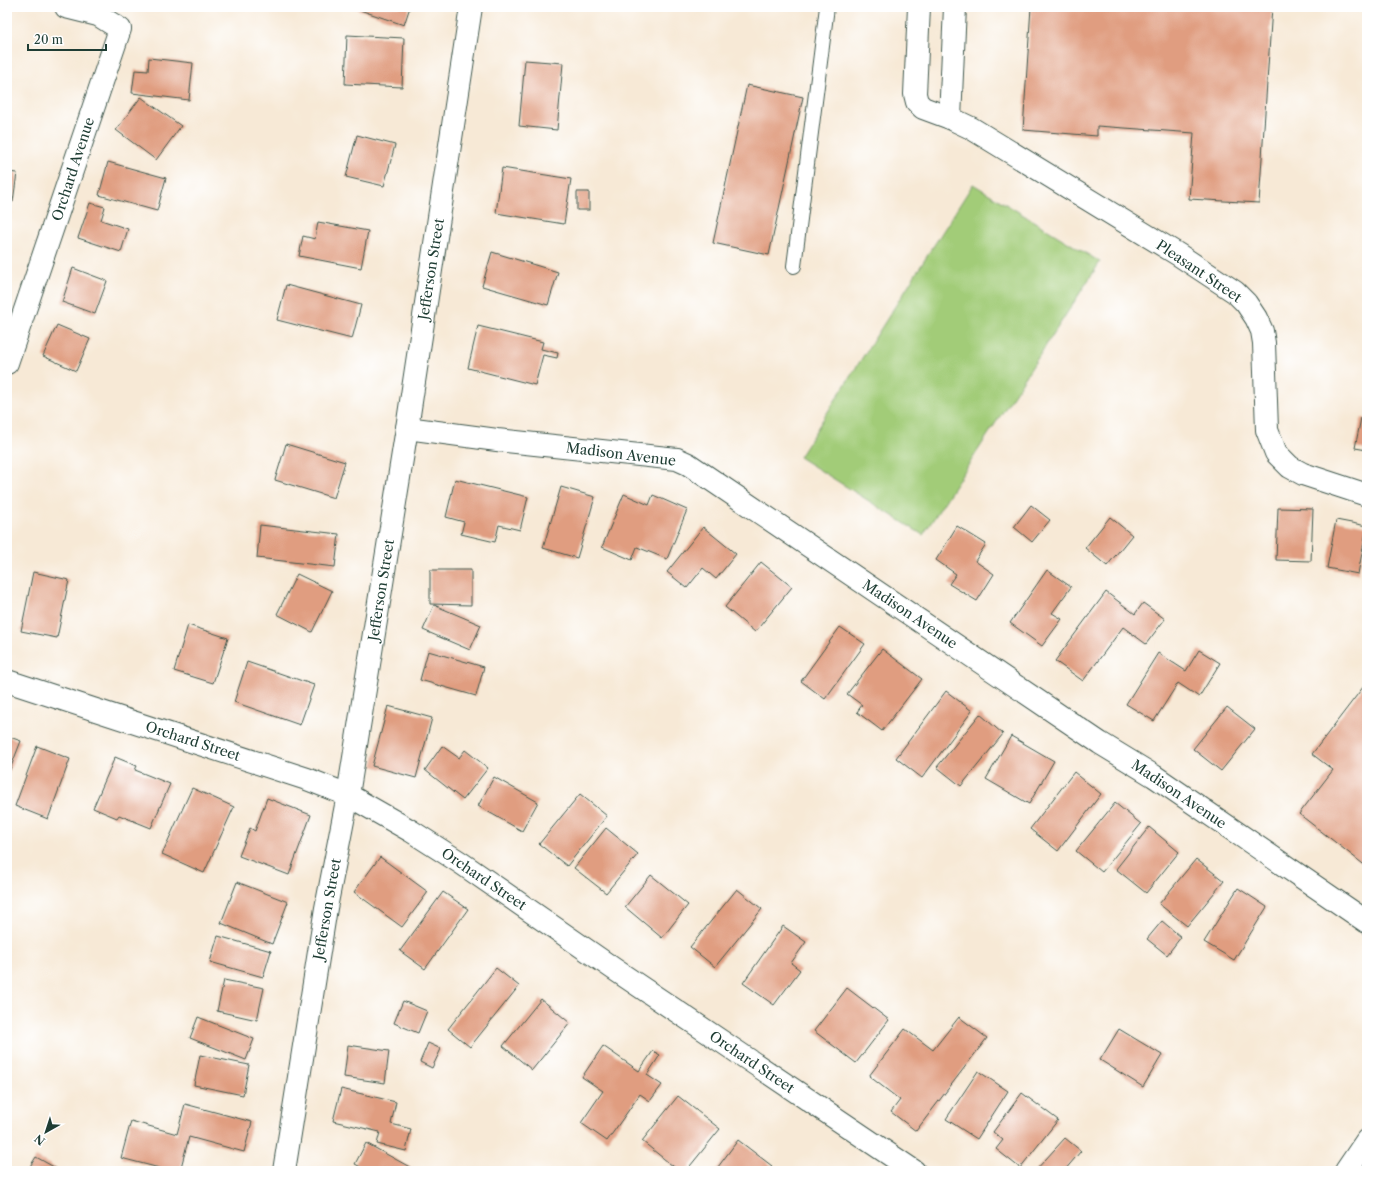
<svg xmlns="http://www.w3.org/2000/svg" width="1374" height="1178" viewBox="0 0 1374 1178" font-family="'Libre Caslon Text',serif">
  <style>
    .grass { fill: #a2cc78; stroke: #608456 }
    .building { fill: #e09d80 }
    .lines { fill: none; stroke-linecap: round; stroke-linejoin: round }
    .service-casing { stroke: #3f574c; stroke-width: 16 }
    .minor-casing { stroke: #3f574c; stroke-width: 24 }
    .service { stroke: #fff; stroke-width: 14 }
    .minor { stroke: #fff; stroke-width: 22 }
    .labels { text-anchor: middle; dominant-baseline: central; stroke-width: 3; stroke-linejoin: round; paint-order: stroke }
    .street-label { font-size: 14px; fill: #1f3d34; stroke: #fff }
  </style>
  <rect width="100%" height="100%" fill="#fff"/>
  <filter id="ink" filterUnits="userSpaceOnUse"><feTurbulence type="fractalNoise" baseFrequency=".025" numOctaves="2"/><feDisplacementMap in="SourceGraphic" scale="8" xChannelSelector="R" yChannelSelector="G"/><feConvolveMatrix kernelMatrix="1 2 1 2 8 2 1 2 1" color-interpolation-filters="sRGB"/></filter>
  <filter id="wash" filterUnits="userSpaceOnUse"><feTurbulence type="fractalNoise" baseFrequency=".012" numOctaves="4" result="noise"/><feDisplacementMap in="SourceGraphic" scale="16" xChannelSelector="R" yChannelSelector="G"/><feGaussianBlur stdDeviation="0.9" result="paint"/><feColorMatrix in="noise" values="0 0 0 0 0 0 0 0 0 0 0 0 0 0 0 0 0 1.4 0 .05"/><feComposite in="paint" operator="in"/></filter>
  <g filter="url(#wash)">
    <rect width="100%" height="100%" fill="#f7e9d6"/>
    <polygon class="grass" points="973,184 1100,262 923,535 799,457"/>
    <g id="blocks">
      <g class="building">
        <polygon points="351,7 410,7 404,25"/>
        <polygon points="1031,7 1272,7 1259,203 1189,199 1194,133 1097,126 1097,136 1023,130"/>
        <polygon points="347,35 404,38 402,87 345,84"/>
        <polygon points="149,58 193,63 189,100 132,93 135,70 148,71"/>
        <polygon points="525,60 563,63 557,130 519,126"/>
        <polygon points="747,85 803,97 769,255 713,243"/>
        <polygon points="141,97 181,126 156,160 116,130"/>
        <polygon points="357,135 395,145 384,186 346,177"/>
        <polygon points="108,162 166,178 157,211 99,195"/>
        <polygon points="502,168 571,179 564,224 496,213"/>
        <polygon points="7,172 17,173 13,202 7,201"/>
        <rect x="577" y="192" width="12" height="18"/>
        <polygon points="90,203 105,207 101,220 128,229 121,252 78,238"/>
        <polygon points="318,222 368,231 361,268 299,256 303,236 315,239"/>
        <polygon points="492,252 558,272 548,305 482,286"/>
        <polygon points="73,268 107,281 95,314 62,302"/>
        <polygon points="286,285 361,305 352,339 277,320"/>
        <polygon points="57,325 90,339 76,371 43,356"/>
        <polygon points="478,326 543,342 541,349 558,353 557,358 543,355 535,385 468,368"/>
        <polygon points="1361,418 1367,419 1367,450 1355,448"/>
        <polygon points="286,444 345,462 334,498 275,480"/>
        <polygon points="455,479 528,497 520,530 499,525 495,542 461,534 464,522 446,517"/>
        <polygon points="561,487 595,497 577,558 543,548"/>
        <polygon points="624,494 649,505 653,495 687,510 667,559 637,547 632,560 602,547"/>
        <polygon points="1031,505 1050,520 1032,542 1014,527"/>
        <polygon points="1278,508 1313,509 1311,561 1276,560"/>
        <polygon points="1110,517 1132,535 1107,566 1085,548"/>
        <polygon points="1336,520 1367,526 1358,574 1327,568"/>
        <polygon points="260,525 339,534 335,567 257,558"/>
        <polygon points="957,526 986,544 975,561 994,574 977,601 949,584 956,574 936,560"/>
        <polygon points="703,527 736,554 716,579 703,568 687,588 667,572"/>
        <polygon points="761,562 792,587 755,632 725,607"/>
        <polygon points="430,570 471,570 471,605 430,604"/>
        <polygon points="1047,570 1071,587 1052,613 1062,619 1042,646 1010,623"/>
        <polygon points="33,572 69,580 57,638 21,631"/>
        <polygon points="297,574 332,591 312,632 277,614"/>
        <polygon points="1106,592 1135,614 1143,603 1165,619 1146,644 1123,627 1083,681 1055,661"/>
        <polygon points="434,605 481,625 470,650 423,630"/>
        <polygon points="188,625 228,638 213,683 174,671"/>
        <polygon points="840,627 865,644 825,699 801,681"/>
        <polygon points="882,649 922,679 882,731 857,712 862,705 847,694"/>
        <polygon points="1199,650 1220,663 1199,697 1178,683 1154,721 1126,704 1158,653 1186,671"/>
        <polygon points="428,651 484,667 476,696 420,680"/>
        <polygon points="247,662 314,685 300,725 234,702"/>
        <polygon points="1367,682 1367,812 1366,814 1367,815 1367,867 1299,814 1333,770 1312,754"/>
        <polygon points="946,691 972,711 922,778 896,758"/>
        <polygon points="388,706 432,718 416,778 372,766"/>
        <polygon points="1227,707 1255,729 1221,771 1193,749"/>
        <polygon points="980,714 1003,734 961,786 937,767"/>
        <polygon points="7,736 21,741 7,777"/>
        <polygon points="1011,736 1054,761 1029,804 986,779"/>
        <polygon points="37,746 70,759 48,819 15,806"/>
        <polygon points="442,746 459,758 465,750 488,768 463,800 425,770"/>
        <polygon points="115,757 137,766 135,770 170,784 151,828 119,815 117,818 93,808"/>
        <polygon points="1074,772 1101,794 1058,851 1030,829"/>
        <polygon points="494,777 538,802 522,831 478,806"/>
        <polygon points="192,788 234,807 204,873 162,854"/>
        <polygon points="580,794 607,816 567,866 539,844"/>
        <polygon points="267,798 311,815 289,875 239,856 250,828 255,831"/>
        <polygon points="1115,803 1141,824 1102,872 1076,851"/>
        <polygon points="1149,827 1179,852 1146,893 1116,869"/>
        <polygon points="606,828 638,854 606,893 574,868"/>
        <polygon points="380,857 428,892 402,927 354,892"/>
        <polygon points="1196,859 1224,881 1187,926 1159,904"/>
        <polygon points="651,875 688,905 662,938 625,907"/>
        <polygon points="237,882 288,902 272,944 221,923"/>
        <polygon points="1238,888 1267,907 1234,960 1204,942"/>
        <polygon points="737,889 762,909 715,967 690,947"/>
        <polygon points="443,892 468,909 425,969 400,951"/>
        <polygon points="1162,921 1181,937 1167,955 1147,939"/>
        <polygon points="783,926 806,942 791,963 800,970 774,1005 743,983"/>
        <polygon points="218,936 271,951 263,977 210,962"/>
        <polygon points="496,968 519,986 470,1047 448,1029"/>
        <polygon points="224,980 264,988 257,1020 217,1011"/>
        <polygon points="847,988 889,1020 856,1063 814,1031"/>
        <polygon points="541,999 570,1023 532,1070 503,1046"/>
        <polygon points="403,1001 427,1011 418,1033 394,1023"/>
        <polygon points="198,1017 254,1039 246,1060 190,1038"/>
        <polygon points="959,1017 987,1038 916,1131 891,1112 900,1100 869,1076 905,1029 933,1050"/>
        <polygon points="1119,1029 1162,1055 1143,1087 1100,1060"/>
        <polygon points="428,1043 441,1049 432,1068 420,1062"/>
        <polygon points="348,1045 389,1051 385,1083 344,1077"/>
        <polygon points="603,1046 639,1071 653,1051 660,1055 647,1075 662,1085 650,1101 640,1094 607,1141 581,1123 603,1091 582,1077"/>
        <polygon points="200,1055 249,1065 243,1095 194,1085"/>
        <polygon points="978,1071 1008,1091 977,1139 946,1119"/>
        <polygon points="341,1089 396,1102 391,1124 411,1129 406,1151 377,1144 380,1132 333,1121"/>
        <polygon points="1022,1093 1058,1120 1020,1168 996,1149 1003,1140 993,1132"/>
        <polygon points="678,1096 720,1129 686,1171 679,1171 642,1141"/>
        <polygon points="185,1104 252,1122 244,1152 189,1137 180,1171 171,1171 121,1158 131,1121 177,1134"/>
        <polygon points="1065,1138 1081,1151 1064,1171 1035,1171"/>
        <polygon points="738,1140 772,1166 768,1171 715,1171"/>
        <polygon points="366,1143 417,1171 368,1171 355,1164"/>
        <polygon points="36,1157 61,1171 27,1171"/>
      </g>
    </g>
  </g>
  <g filter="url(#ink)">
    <use href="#blocks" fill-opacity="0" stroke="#3f574c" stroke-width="1"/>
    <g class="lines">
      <g class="service-casing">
        <polyline id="service" points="794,266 827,7"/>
      </g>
      <g class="minor-casing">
        <g id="minor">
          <polyline points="919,7 915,94 917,102 923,108 950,118 971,128 1179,255 1235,292 1246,303 1256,318 1262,331 1264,343 1267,430 1276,453 1290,467 1303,474 1367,495"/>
          <polyline points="950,118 955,7"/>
          <polyline points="7,363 120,29 98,15 66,7"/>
          <polyline points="407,428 497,440 677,459 688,464 1100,743 1154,776 1367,922"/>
          <polyline points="7,681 307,779 348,795 411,831 461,863 614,969 914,1171"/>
          <polyline points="284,1171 326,908 348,795 407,428 471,7"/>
          <polyline points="1346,1171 1367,1140"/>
        </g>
      </g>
      <use href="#service" class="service"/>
      <use href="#minor" class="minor"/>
    </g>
  </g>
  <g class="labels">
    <g class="street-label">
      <text transform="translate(73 169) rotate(-72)">Orchard Avenue</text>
      <text transform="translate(431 269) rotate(-81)">Jefferson Street</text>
      <text transform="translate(1199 271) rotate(34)">Pleasant Street</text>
      <text transform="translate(621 454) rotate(7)">Madison Avenue</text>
      <text transform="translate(381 590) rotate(-81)">Jefferson Street</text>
      <text transform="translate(910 614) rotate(34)">Madison Avenue</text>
      <text transform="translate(193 741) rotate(18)">Orchard Street</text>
      <text transform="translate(1179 794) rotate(34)">Madison Avenue</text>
      <text transform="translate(484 879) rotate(34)">Orchard Street</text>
      <text transform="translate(327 909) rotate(-80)">Jefferson Street</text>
      <text transform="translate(752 1062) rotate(34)">Orchard Street</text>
    </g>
  </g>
  <rect width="1374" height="1178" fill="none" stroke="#fff" stroke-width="24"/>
  <g transform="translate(46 1132) rotate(219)" stroke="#ffffff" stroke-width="3" paint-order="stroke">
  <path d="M0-3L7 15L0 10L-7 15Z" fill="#1f3d34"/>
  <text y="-6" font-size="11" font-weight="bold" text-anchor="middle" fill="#1f3d34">N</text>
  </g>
  <path d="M28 44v6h78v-6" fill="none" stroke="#1f3d34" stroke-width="2"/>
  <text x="34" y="44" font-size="12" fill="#1f3d34" stroke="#ffffff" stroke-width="3" paint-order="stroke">20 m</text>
</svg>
